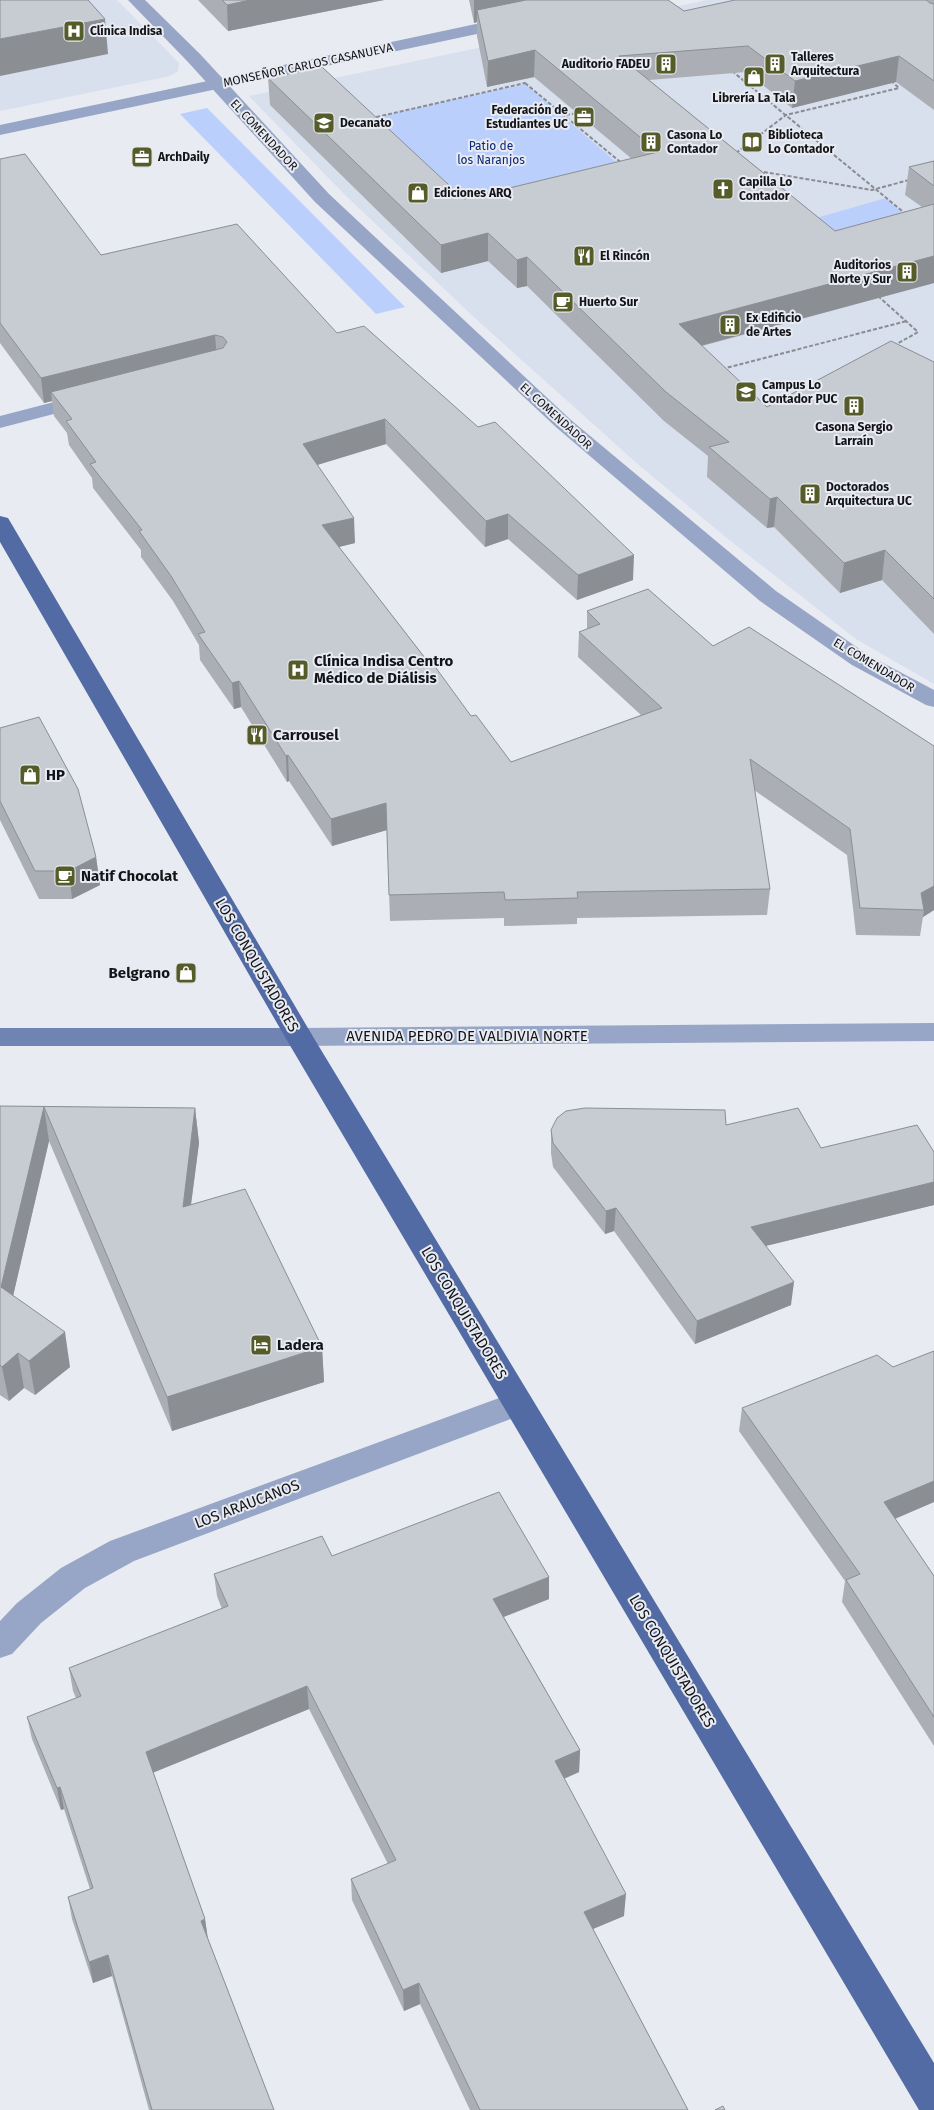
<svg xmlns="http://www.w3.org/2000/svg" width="934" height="2110" viewBox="0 0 934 2110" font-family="'Fira Sans',sans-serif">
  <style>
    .built { fill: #d8dfed }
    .green { fill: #bbcffc }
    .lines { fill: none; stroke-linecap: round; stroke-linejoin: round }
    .path { stroke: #8a8c91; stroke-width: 2; stroke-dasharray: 4 2; stroke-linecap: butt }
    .service { fill: #97a6c6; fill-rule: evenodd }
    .minor { fill: #97a6c6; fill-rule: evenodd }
    .tertiary { fill: #97a6c6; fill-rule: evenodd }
    .secondary { fill: #6f84b3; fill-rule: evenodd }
    .primary { fill: #526ba4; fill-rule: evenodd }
    .wall { fill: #abafb5 }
    .shaded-wall { fill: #8b8e93 }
    .building { fill: #c7cbd2; stroke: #8b8e93 }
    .labels { text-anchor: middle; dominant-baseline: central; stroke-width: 4; stroke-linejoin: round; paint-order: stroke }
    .far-poi-label { font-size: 12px; font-weight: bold; fill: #131417; stroke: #e8ebf2; text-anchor: start }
    .far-street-label { font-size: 12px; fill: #131417; stroke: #e8ebf2 }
    .far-park-label { font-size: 12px; fill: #0e2879; stroke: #e8ebf2 }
    .poi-label { font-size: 15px; font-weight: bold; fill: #131417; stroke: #e8ebf2; text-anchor: start }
    .street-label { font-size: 15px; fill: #131417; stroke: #e8ebf2 }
  </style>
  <rect width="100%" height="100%" fill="#e8ebf2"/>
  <g class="built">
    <polygon points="0,0 117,0 179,63 178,71 170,76 0,111"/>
    <polygon points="707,0 851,0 934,58 934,684 856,639 728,539 640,466 476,319 345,195 249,96"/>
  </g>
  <g class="green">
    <polygon points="525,84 636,179 468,219 364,120"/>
    <polygon points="207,108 405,307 376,314 180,114"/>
    <polygon points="886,198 921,231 842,254 806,221"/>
  </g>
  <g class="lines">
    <g class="path">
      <polyline points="732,71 907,215"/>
      <polygon points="525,83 642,180 469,223 359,121"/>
      <polyline points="566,115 577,113"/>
      <polyline points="736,153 786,115 899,88 890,80"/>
      <polyline points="758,171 872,190 909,180"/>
      <polyline points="878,296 918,332 895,345"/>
      <polyline points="722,369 907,321"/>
    </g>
    <polygon class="service" points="89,393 96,395 99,399 96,403 0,428 0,416"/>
    <g class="minor">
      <polygon points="128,0 145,0 200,54 329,194 571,420 776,591 868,655 934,690 934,707 926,705 852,665 760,601 557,428 315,202 188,62"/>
      <polygon points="518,1391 529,1394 534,1403 529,1412 134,1561 85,1588 41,1623 12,1654 0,1658 0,1621 17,1603 61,1568 110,1541"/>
    </g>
    <g class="tertiary">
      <polygon points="514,16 520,17 522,21 520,25 0,135 0,125"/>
      <polygon points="934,1023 934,1041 299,1046 289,1044 285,1037 289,1030 299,1028"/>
    </g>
    <polygon class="secondary" points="0,1028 299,1028 309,1030 313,1037 309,1044 299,1046 0,1046"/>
    <polygon class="primary" points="0,516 8,518 11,523 312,1035 934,2063 934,2110 919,2110 285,1037 0,542"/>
  </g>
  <g class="wall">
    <polygon points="198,0 384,0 228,31"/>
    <polygon points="469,0 668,0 684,11 735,0 934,0 934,110 896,82 792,108 746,72 649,80 835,231 922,207 905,195 909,167 934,161 934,283 702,346 767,407 934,362 934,634 882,580 840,593 774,527 767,528 707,477 708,456 664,421 527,286 517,288 488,261 441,273 270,105 268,78 464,199 632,159 534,77 487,87 477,36 477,22 474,23"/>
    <polygon points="0,159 101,255 337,333 633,580 577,600 508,539 485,547 386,444 317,465 355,543 338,547 471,716 511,762 641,715 578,657 579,632 587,629 587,611 648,589 934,910 923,917 920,936 856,935 847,855 754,790 770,889 767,915 577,918 577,924 504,926 504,918 390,921 387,830 332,846 289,781 287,782 241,707 234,709 200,660 199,645 173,601 141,557 141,550 93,488 92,478 69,445 67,433 54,416 52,401 44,403 0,343"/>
    <polygon points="0,728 96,857 100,885 72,899 39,899 0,820"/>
    <polygon points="0,1106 195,1108 199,1143 191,1205 322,1347 324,1382 172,1431 49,1141 13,1296 70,1367 35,1395 24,1388 9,1401 0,1395"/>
    <polygon points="726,1125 821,1148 934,1152 934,1205 766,1246 791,1305 695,1344 614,1231 605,1234 553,1167 551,1153 551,1130"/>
    <polygon points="934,1351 934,1502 895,1519 934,1576 934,1746 842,1602 845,1581 739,1431 742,1408 893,1367"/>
    <polygon points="332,1556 549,1599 504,1617 580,1750 579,1772 564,1779 624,1916 593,1929 688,2110 470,2110 420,2004 404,2011 352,1900 351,1879 388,1864 309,1709 153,1772 205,1919 208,1939 274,2110 149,2110 112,1976 93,1983 72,1919 68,1897 90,1889 64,1809 61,1810 32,1739 27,1717 76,1698 73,1691 69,1668 222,1609 217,1596 214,1574"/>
  </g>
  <g class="shaded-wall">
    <polygon points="250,0 384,0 228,31 227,5"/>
    <polygon points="474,0 583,0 477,10 477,22 474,23"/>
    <polygon points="105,19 108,54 0,76 0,39"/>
    <polygon points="535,50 534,77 487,87 488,61"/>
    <polygon points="899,56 896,82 792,108 795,81"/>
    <polygon points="488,233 488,261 441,273 441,245"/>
    <polygon points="934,256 934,283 677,352 679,324"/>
    <polygon points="527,257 527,286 517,288 517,260"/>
    <polygon points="215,335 217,359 51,392 52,401 44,403 41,378"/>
    <polygon points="385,419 386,444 304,469 303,444"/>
    <polygon points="777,497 774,527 767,528 770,499"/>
    <polygon points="508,514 508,539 485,547 486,521"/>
    <polygon points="354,518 355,543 323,551 322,525"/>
    <polygon points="885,550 882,580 840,593 844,563"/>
    <polygon points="634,555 633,580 577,600 578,575"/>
    <polygon points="239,681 241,707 234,709 232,683"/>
    <polygon points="288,755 289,781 287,782 286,756"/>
    <polygon points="386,803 387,830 332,846 331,819"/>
    <polygon points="96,857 100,885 72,899 69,871"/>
    <polygon points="934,886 934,910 923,917 924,910 921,893"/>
    <polygon points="44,1107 49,1141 7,1322 1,1287"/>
    <polygon points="195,1108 199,1143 186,1242 183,1207"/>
    <polygon points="934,1182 934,1205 749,1250 751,1227"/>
    <polygon points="616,1208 614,1231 605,1234 606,1211"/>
    <polygon points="794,1282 791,1305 695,1344 697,1321"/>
    <polygon points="65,1332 70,1367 35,1395 29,1361"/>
    <polygon points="322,1347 324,1382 172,1431 167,1397"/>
    <polygon points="18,1353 24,1388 9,1401 2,1367"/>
    <polygon points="934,1481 934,1502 880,1525 884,1502"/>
    <polygon points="549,1577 549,1599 493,1621 493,1599"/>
    <polygon points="307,1686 309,1709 150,1774 146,1752"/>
    <polygon points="580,1750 579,1772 554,1783 555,1761"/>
    <polygon points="60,1787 64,1809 61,1810 57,1788"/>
    <polygon points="626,1894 624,1916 583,1933 584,1912"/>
    <polygon points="205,1919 208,1941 201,1921"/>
    <polygon points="108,1955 112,1976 93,1983 89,1962"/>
    <polygon points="419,1983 420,2004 404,2011 403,1990"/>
  </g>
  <g class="building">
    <polygon points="0,0 88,0 105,19 0,39"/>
    <polygon points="222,0 250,0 227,5"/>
    <polygon points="526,0 668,0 684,11 735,0 926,0 930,3 934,4 934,81 899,56 795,81 748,46 619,56 835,231 934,204 934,256 679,324 767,407 891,341 934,362 934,599 885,550 844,563 777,497 770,499 709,447 729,442 666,392 527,257 517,260 488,233 441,245 268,78 322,67 464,199 658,152 535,50 488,61 477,10"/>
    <polygon points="25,154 101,255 237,224 337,333 364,326 478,427 495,422 634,555 578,575 508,514 486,521 385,419 303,444 354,518 322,525 425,658 428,657 471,716 476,715 511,762 662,708 579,632 600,624 587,611 648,589 713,646 749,627 934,746 934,886 921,893 924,910 860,908 850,829 750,759 770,889 577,892 578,898 505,900 504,892 389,895 386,803 331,819 288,755 286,756 239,681 232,683 198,634 205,632 171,576 139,531 142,530 90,464 96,462 66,421 72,419 51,392 223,348 227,342 223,337 215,335 41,378 0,323 0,159"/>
    <polygon points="934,161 934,186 909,167"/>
    <polygon points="39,717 78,789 96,857 69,871 35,871 0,801 0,728"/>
    <polygon points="0,1106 195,1108 183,1207 245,1189 322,1347 167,1397 44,1107 1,1287 65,1332 29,1361 18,1353 2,1367 0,1365"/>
    <polygon points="585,1108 725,1110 726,1125 798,1108 821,1148 917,1125 934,1152 934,1182 751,1227 794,1282 697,1321 616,1208 606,1211 553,1143 551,1130 557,1118 566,1111"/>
    <polygon points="934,1351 934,1481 884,1502 934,1576 934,1717 846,1580 860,1574 742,1408 877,1355 893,1367"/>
    <polygon points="499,1492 549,1577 493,1599 580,1750 555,1761 626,1894 584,1912 688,2110 480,2110 419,1983 403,1990 351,1879 396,1860 307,1686 146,1752 205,1919 201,1921 274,2110 152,2110 108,1955 89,1962 68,1897 93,1888 60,1787 57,1788 27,1717 81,1696 69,1668 228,1606 214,1574 322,1536 332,1556"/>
    <polygon points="723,2106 725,2110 715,2110"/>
  </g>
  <defs>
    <g id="hospital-square" transform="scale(1.125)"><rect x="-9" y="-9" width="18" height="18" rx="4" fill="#555b29" stroke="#e8ebf2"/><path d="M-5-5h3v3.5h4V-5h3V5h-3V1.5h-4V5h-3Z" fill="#fff"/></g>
    <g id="building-square" transform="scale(1.125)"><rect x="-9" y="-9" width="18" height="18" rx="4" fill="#555b29" stroke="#e8ebf2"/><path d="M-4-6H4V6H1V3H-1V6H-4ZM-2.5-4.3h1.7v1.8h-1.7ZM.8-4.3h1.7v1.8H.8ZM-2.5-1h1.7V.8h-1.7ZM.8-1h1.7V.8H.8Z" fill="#fff"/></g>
    <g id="shop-square" transform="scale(1.125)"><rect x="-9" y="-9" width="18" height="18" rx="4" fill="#555b29" stroke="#e8ebf2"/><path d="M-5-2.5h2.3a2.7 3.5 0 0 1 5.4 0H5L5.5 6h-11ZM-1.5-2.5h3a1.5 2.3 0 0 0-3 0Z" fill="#fff"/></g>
    <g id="office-square" transform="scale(1.125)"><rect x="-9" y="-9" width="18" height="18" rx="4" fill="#555b29" stroke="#e8ebf2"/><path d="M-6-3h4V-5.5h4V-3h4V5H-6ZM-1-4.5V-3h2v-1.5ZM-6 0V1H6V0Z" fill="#fff"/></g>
    <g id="university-square" transform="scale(1.125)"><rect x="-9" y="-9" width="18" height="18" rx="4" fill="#555b29" stroke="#e8ebf2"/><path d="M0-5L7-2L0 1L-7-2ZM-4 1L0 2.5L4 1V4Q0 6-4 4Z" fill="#fff"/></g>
    <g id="library-square" transform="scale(1.125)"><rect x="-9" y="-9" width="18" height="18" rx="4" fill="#555b29" stroke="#e8ebf2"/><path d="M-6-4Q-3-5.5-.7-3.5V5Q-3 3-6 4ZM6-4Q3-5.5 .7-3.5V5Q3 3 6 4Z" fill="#fff"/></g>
    <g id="church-square" transform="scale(1.125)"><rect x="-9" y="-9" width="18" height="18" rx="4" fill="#555b29" stroke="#e8ebf2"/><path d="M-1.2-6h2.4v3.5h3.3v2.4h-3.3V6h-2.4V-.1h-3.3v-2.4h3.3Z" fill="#fff"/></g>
    <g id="restaurant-square" transform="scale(1.125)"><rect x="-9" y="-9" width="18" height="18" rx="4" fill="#555b29" stroke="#e8ebf2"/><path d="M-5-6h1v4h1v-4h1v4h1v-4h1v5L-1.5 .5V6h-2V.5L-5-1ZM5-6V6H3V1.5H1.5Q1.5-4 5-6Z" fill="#fff"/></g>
    <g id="cafe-square" transform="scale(1.125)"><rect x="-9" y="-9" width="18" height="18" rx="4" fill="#555b29" stroke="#e8ebf2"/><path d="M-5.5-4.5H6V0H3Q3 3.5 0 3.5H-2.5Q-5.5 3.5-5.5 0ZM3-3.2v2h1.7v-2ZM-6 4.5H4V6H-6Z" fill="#fff"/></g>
    <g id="hotel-square" transform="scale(1.125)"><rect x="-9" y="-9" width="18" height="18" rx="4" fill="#555b29" stroke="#e8ebf2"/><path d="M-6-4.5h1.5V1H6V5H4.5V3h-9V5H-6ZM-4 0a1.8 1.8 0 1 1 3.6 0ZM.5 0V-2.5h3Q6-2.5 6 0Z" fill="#fff"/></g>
  </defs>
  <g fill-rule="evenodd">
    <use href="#hospital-square" x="74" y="31"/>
    <use href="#building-square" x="666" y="64"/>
    <use href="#building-square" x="775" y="64"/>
    <use href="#shop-square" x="754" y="77"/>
    <use href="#office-square" x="584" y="117"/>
    <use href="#university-square" x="324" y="123"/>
    <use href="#building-square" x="651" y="142"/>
    <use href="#library-square" x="752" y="142"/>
    <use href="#office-square" x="142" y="157"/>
    <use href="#church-square" x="723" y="189"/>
    <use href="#shop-square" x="418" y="193"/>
    <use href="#restaurant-square" x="584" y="256"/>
    <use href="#building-square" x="907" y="272"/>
    <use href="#cafe-square" x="563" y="302"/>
    <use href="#building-square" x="730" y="325"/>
    <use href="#university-square" x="746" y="392"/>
    <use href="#building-square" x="854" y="406"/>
    <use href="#building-square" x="810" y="494"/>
    <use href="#hospital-square" x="298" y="670"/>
    <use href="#restaurant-square" x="257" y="735"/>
    <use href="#shop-square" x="30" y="775"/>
    <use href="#cafe-square" x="65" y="876"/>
    <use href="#shop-square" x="186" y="973"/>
    <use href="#hotel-square" x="261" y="1345"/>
  </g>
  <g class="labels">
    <g class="far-poi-label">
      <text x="90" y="31">Clínica Indisa</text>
      <text x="791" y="57">Talleres<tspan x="791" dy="14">Arquitectura</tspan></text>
      <text x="650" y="64" text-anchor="end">Auditorio FADEU</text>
      <text x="754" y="98" text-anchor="middle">Librería La Tala</text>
      <text x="568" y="110" text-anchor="end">Federación de<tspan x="568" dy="14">Estudiantes UC</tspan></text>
      <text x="340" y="123">Decanato</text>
      <text x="667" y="135">Casona Lo<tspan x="667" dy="14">Contador</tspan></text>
      <text x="768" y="135">Biblioteca<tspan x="768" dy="14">Lo Contador</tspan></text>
      <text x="158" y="157">ArchDaily</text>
      <text x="739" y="182">Capilla Lo<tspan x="739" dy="14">Contador</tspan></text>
      <text x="434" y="193">Ediciones ARQ</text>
      <text x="600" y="256">El Rincón</text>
      <text x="891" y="265" text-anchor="end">Auditorios<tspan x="891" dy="14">Norte y Sur</tspan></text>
      <text x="579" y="302">Huerto Sur</text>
      <text x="746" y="318">Ex Edificio<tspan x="746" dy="14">de Artes</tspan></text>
      <text x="762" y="385">Campus Lo<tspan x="762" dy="14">Contador PUC</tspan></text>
      <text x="854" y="427" text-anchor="middle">Casona Sergio<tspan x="854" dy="14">Larraín</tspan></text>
      <text x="826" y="487">Doctorados<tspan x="826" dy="14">Arquitectura UC</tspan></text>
    </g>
    <g class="far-street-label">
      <text transform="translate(308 65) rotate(-12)">MONSEÑOR CARLOS CASANUEVA</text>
      <text transform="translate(264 135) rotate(47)">EL COMENDADOR</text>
      <text transform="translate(556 416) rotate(42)">EL COMENDADOR</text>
      <text transform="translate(874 665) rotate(31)">EL COMENDADOR</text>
    </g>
    <g class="far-park-label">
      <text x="491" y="146">Patio de<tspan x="491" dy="14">los Naranjos</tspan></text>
    </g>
    <g class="poi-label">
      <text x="314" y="661">Clínica Indisa Centro<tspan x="314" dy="17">Médico de Diálisis</tspan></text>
      <text x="273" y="735">Carrousel</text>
      <text x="46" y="775">HP</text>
      <text x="81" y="876">Natif Chocolat</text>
      <text x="170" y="973" text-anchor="end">Belgrano</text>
      <text x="277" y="1345">Ladera</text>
    </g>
    <g class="street-label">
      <text transform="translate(257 965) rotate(60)">LOS CONQUISTADORES</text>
      <text x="467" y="1036">AVENIDA PEDRO DE VALDIVIA NORTE</text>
      <text transform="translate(464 1313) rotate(59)">LOS CONQUISTADORES</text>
      <text transform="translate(247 1504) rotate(-21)">LOS ARAUCANOS</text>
      <text transform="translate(672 1661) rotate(59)">LOS CONQUISTADORES</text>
    </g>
  </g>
</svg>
